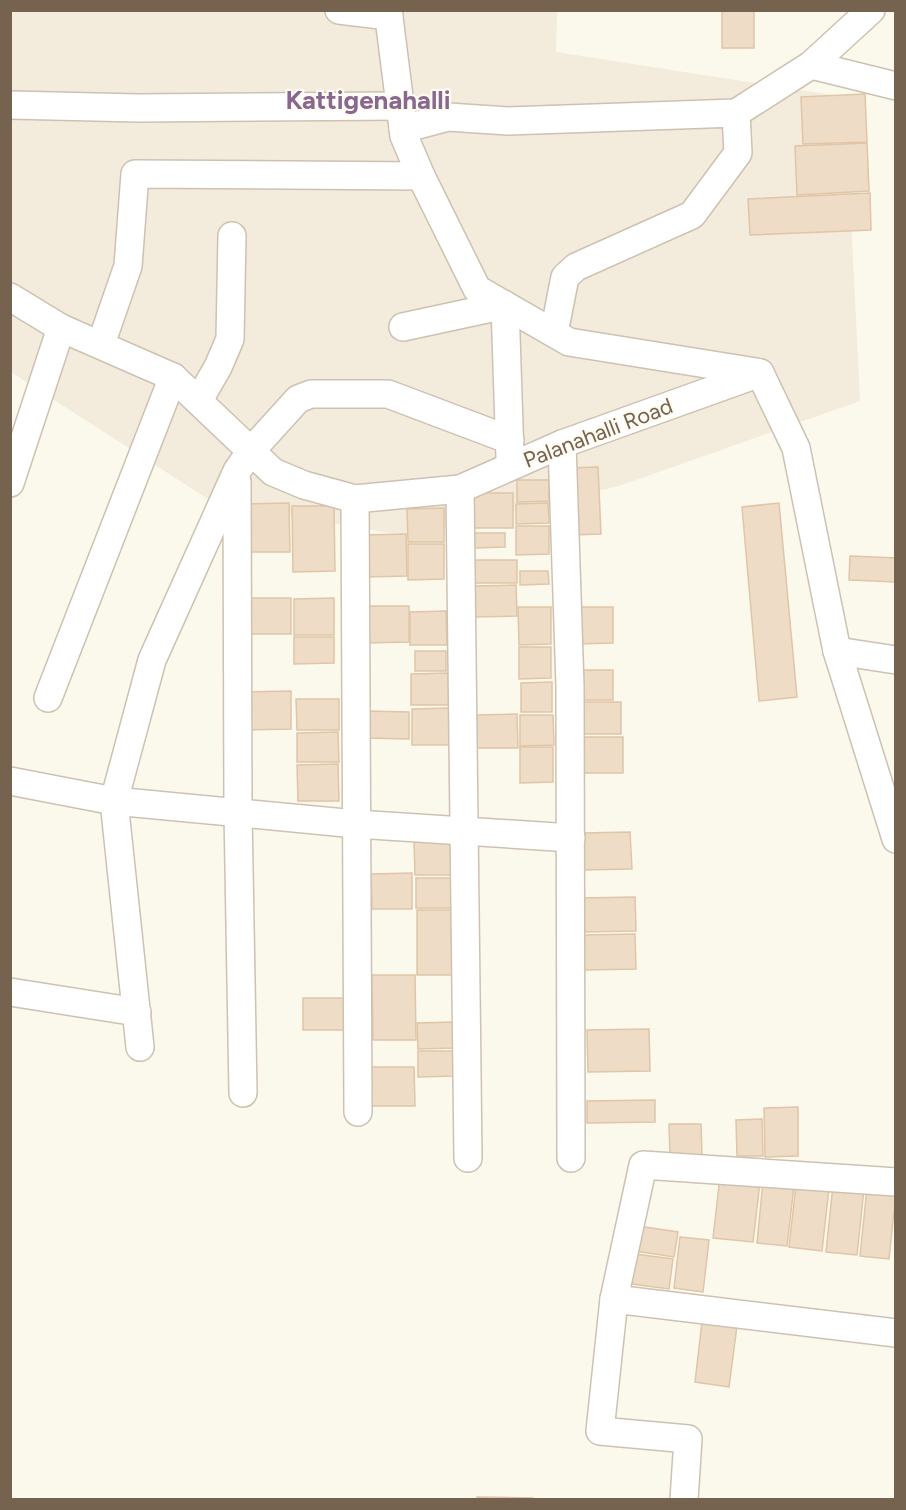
<svg xmlns="http://www.w3.org/2000/svg" width="906" height="1510" viewBox="0 0 906 1510" font-family="Figtree,sans-serif">
  <style>
    .residential { fill: #f3ebdb }
    .building { fill: #efdcc6; stroke: #e0c5a7; stroke-width: 1.5 }
    .lines { fill: none; stroke-linecap: round; stroke-linejoin: round }
    .minor-casing { stroke: #cdc2b2; stroke-width: 30 }
    .minor { stroke: #fff; stroke-width: 27 }
    .labels { text-anchor: middle; dominant-baseline: central; stroke-width: 4.5; stroke-linejoin: round; paint-order: stroke }
    .street-label { font-size: 22px; fill: #756350; stroke: #fefbf2 }
    .quarter-label { font-size: 26px; font-weight: bold; fill: #896890; stroke: #fefbf2 }
  </style>
  <rect width="100%" height="100%" fill="#fbf8ec"/>
  <polygon class="residential" points="11,11 557,11 556,52 845,97 860,401 619,486 407,536 214,503 11,372"/>
  <g class="building">
    <rect x="722" y="10" width="32" height="38"/>
    <polygon points="865,94 867,142 803,144 801,97"/>
    <polygon points="867,143 869,191 797,195 795,146"/>
    <polygon points="870,193 871,230 750,235 748,199"/>
    <polygon points="598,467 601,534 571,535 569,468"/>
    <polygon points="517,480 549,480 549,501 517,502"/>
    <polygon points="472,493 513,493 513,528 473,528"/>
    <polygon points="289,503 290,552 249,552 248,504"/>
    <polygon points="548,503 549,523 516,524 516,504"/>
    <polygon points="779,503 797,697 759,701 742,507"/>
    <polygon points="292,506 334,506 335,571 293,572"/>
    <polygon points="444,508 444,542 408,542 407,509"/>
    <polygon points="516,526 549,526 549,554 516,555"/>
    <polygon points="474,533 505,533 505,547 474,548"/>
    <polygon points="406,534 407,576 365,577 364,535"/>
    <polygon points="408,544 444,544 444,579 408,580"/>
    <polygon points="850,556 896,558 896,582 849,580"/>
    <polygon points="472,560 517,560 517,583 473,583"/>
    <polygon points="520,571 548,571 549,584 520,585"/>
    <polygon points="516,585 517,616 475,617 475,586"/>
    <polygon points="250,598 291,598 291,634 251,634"/>
    <polygon points="334,598 334,635 294,635 294,599"/>
    <polygon points="364,606 409,606 409,642 364,643"/>
    <polygon points="518,607 551,607 551,644 519,645"/>
    <polygon points="577,607 613,607 613,643 577,644"/>
    <polygon points="446,611 447,645 410,645 410,612"/>
    <polygon points="294,637 334,637 334,663 294,664"/>
    <polygon points="519,647 551,647 551,678 519,679"/>
    <rect x="415" y="651" width="31" height="20"/>
    <rect x="579" y="670" width="34" height="30"/>
    <polygon points="448,673 449,705 411,705 411,674"/>
    <polygon points="552,682 552,712 521,712 521,683"/>
    <polygon points="291,691 291,729 247,730 247,692"/>
    <polygon points="296,699 339,699 339,730 297,730"/>
    <rect x="579" y="702" width="42" height="32"/>
    <polygon points="449,708 450,745 412,745 412,709"/>
    <polygon points="365,711 409,712 409,739 365,738"/>
    <polygon points="517,714 518,748 477,748 477,715"/>
    <polygon points="520,715 553,715 554,745 520,746"/>
    <polygon points="338,732 339,762 297,762 297,733"/>
    <polygon points="580,737 623,737 623,773 581,773"/>
    <polygon points="520,747 553,747 553,782 520,783"/>
    <polygon points="338,764 339,801 298,801 297,765"/>
    <polygon points="630,832 632,869 583,870 583,833"/>
    <polygon points="451,839 452,875 415,875 414,840"/>
    <polygon points="412,873 412,909 372,909 371,874"/>
    <polygon points="416,878 451,878 452,908 416,908"/>
    <polygon points="635,897 636,931 583,932 582,898"/>
    <polygon points="417,910 451,910 452,975 417,975"/>
    <polygon points="635,934 636,969 584,970 583,935"/>
    <polygon points="372,975 415,975 416,1040 373,1040"/>
    <rect x="303" y="998" width="41" height="32"/>
    <polygon points="454,1022 454,1048 418,1049 417,1023"/>
    <polygon points="649,1029 650,1071 588,1072 587,1030"/>
    <polygon points="418,1051 455,1051 455,1076 418,1077"/>
    <polygon points="371,1067 414,1067 415,1106 371,1106"/>
    <polygon points="655,1100 655,1122 587,1123 587,1101"/>
    <polygon points="798,1107 798,1156 765,1157 764,1108"/>
    <polygon points="762,1119 763,1156 737,1156 736,1120"/>
    <polygon points="669,1124 701,1124 702,1155 670,1156"/>
    <polygon points="720,1177 760,1182 753,1242 713,1238"/>
    <polygon points="763,1182 794,1186 787,1246 757,1243"/>
    <polygon points="796,1185 829,1188 822,1251 789,1247"/>
    <polygon points="833,1185 864,1189 857,1255 826,1252"/>
    <polygon points="867,1188 896,1192 889,1259 860,1256"/>
    <polygon points="638,1226 678,1232 674,1257 635,1251"/>
    <polygon points="680,1237 709,1240 703,1292 674,1288"/>
    <polygon points="635,1254 673,1259 669,1289 632,1284"/>
    <polygon points="702,1322 737,1326 729,1387 695,1382"/>
    <polygon points="477,1497 533,1498 533,1500 477,1500"/>
  </g>
  <g class="lines">
    <g class="minor-casing">
      <g id="minor">
        <polyline points="339,10 389,16"/>
        <polyline points="388,10 404,136 421,176 477,289 569,342 756,372"/>
        <polyline points="811,65 896,86"/>
        <polyline points="10,105 138,108 400,106"/>
        <polyline points="736,113 811,65 871,10"/>
        <polyline points="403,129 448,117 508,121 736,113 738,153 692,215 576,267 565,277 554,333"/>
        <polyline points="10,297 61,328 173,377 273,472 304,485 355,499 460,489 562,444 760,373"/>
        <polyline points="403,327 505,305 510,457"/>
        <polyline points="101,344 128,266 135,174 421,176"/>
        <polyline points="760,373 796,448 837,651 896,839"/>
        <polyline points="199,400 218,367 230,339 232,236"/>
        <polyline points="562,444 570,686 571,1158"/>
        <polyline points="237,482 238,812 243,1093"/>
        <polyline points="10,483 61,328"/>
        <polyline points="460,489 468,1158"/>
        <polyline points="355,499 358,1112"/>
        <polyline points="837,651 896,660"/>
        <polyline points="48,698 173,377"/>
        <polyline points="10,781 114,801 152,660 237,471 250,452 298,399 311,394 388,394 510,440"/>
        <polyline points="10,992 137,1012"/>
        <polyline points="140,1047 114,801 356,824 571,838"/>
        <polyline points="614,1299 643,1165 896,1182"/>
        <polyline points="684,1500 688,1439 600,1431 614,1299 896,1333"/>
      </g>
    </g>
    <use href="#minor" class="minor"/>
  </g>
  <g class="labels">
    <g class="street-label">
      <text transform="translate(598 433) rotate(-21)">Palanahalli Road</text>
    </g>
    <g class="quarter-label">
      <text x="368" y="100">Kattigenahalli</text>
    </g>
  </g>
  <rect width="906" height="1510" fill="none" stroke="#756350" stroke-width="24"/>
</svg>
